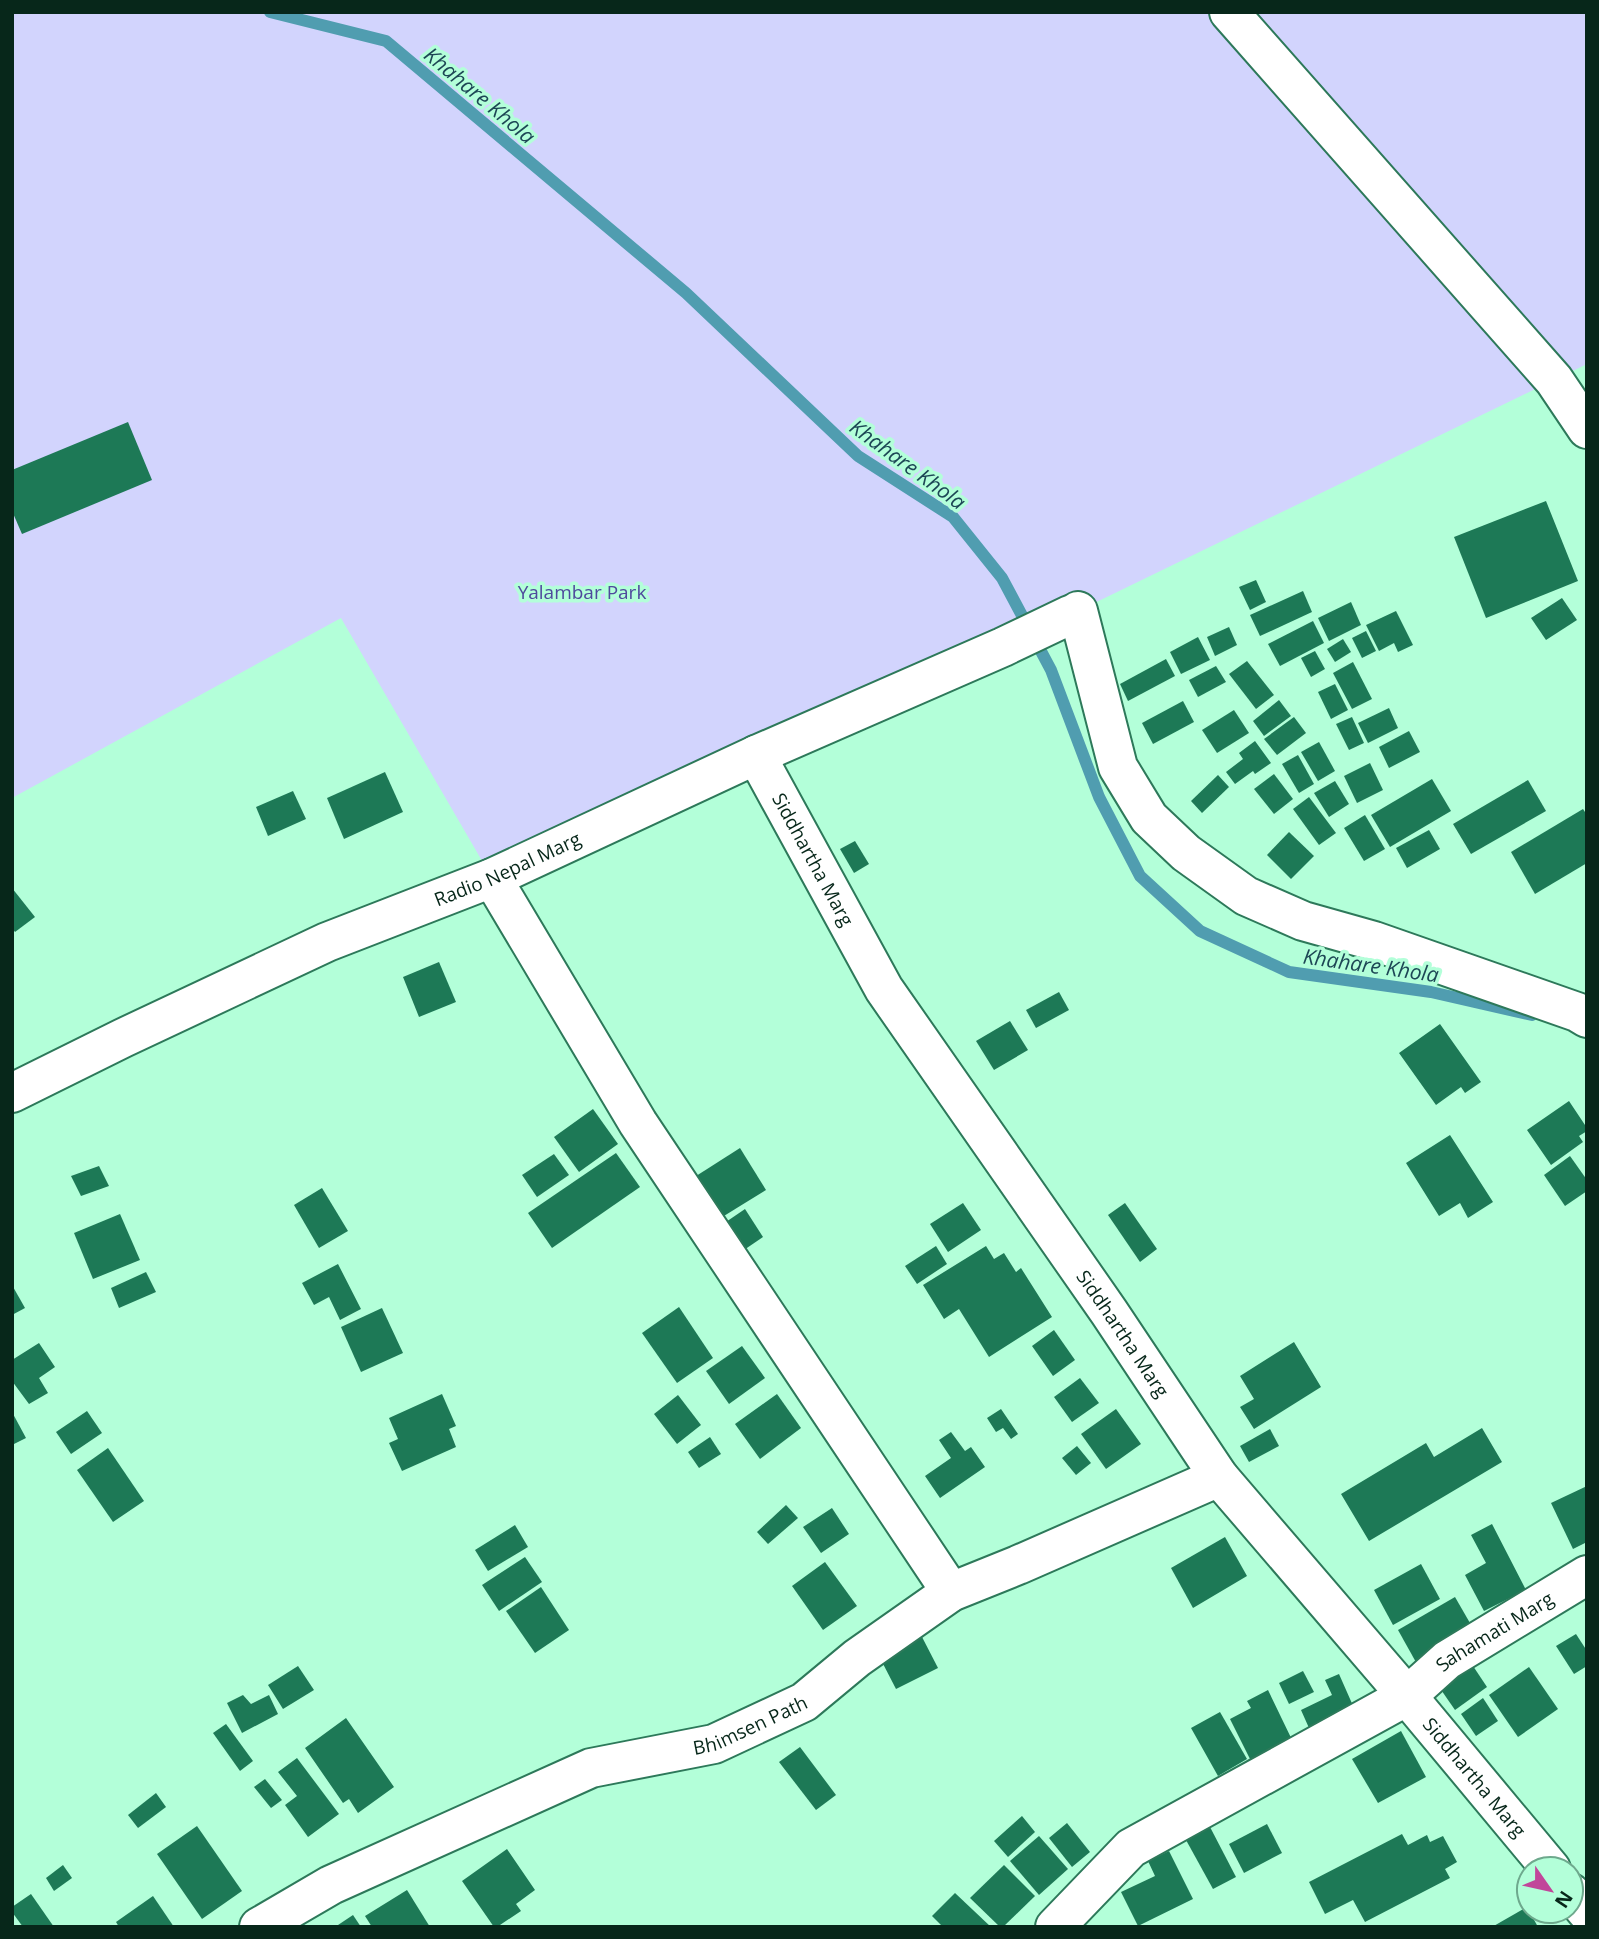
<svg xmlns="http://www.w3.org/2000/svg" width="1599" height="1939" viewBox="0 0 1599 1939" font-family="'Open Sans',sans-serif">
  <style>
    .green { fill: #d2d4fd }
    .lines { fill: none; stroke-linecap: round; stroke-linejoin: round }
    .stream { stroke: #509db0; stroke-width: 12 }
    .building { fill: #1d7956 }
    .minor-casing { stroke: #2d795a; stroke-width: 42 }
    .minor { stroke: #fff; stroke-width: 38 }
    .labels { text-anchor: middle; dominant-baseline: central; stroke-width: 7; stroke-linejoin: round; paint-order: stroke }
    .park-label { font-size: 19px; fill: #4e499c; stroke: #b3ffd9 }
    .street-label { font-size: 19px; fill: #07271a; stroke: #b3ffd9 }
    .water-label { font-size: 21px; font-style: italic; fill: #1d4755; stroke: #b3ffd9 }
  </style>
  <rect width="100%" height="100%" fill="#b3ffd9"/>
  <polygon class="green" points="12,12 1587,12 1587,364 1078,611 492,878 341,618 12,798"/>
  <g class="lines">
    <polyline class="stream" points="270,12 386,41 686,293 858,456 953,517 1002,578 1051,670 1099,797 1140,876 1200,931 1289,972 1431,992 1532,1015"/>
  </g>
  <g class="building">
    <polygon points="128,422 152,480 22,534 12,511 12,470"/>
    <polygon points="1546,501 1578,581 1486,618 1454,537"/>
    <polygon points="1256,580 1266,602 1250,610 1239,587"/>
    <polygon points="1303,591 1312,612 1260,636 1250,615"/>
    <polygon points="1562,598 1577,620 1546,640 1531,618"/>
    <polygon points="1351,602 1361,625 1329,641 1318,618"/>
    <polygon points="1396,611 1413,645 1398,652 1394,643 1379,651 1366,625"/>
    <polygon points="1313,621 1324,643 1280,666 1268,644"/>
    <polygon points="1229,627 1237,645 1215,656 1207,637"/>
    <polygon points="1366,631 1376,651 1362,658 1352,638"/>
    <polygon points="1198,637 1210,660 1181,674 1170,652"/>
    <polygon points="1343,639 1351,652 1335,662 1327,649"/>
    <polygon points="1315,651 1325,669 1311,677 1301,658"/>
    <polygon points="1166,659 1175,676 1128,701 1120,684"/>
    <polygon points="1247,661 1274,695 1256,709 1229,674"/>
    <polygon points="1353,662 1372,699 1352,709 1333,673"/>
    <polygon points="1216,666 1226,682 1198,697 1189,680"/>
    <polygon points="1335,684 1348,710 1331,719 1318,692"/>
    <polygon points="1279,700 1291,716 1264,736 1253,721"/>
    <polygon points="1183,701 1194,722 1153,744 1142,723"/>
    <polygon points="1389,708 1398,728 1368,743 1358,723"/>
    <polygon points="1234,710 1249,733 1217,753 1202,730"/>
    <polygon points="1294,717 1306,733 1277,755 1264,739"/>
    <polygon points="1352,717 1364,743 1349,750 1336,724"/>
    <polygon points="1409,731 1420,752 1389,768 1379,747"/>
    <polygon points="1255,741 1271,763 1255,774 1253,771 1235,784 1226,772 1243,759 1239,753"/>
    <polygon points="1319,742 1335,771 1318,781 1301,752"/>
    <polygon points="1298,755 1314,784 1299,793 1282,764"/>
    <polygon points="1370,763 1383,790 1357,803 1344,776"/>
    <polygon points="385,772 403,812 344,839 327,798"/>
    <polygon points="1274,774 1293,799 1274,814 1254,789"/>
    <polygon points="1218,775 1229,787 1202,813 1191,801"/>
    <polygon points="1432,779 1451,811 1390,847 1371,815"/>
    <polygon points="1528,780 1546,811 1471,854 1453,824"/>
    <polygon points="1335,781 1349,804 1329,817 1314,793"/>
    <polygon points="293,791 306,819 268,836 256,807"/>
    <polygon points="1309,797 1336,833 1319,845 1293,809"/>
    <polygon points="1583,809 1587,815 1587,863 1535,894 1511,852"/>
    <polygon points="1365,815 1385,849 1364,861 1344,828"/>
    <polygon points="1429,830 1440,849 1407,868 1396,848"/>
    <polygon points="1289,832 1314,856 1291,879 1267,855"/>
    <polygon points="855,841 869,864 854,873 840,849"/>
    <polygon points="12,888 35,917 15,932 12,928"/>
    <polygon points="439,962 456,1002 419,1017 403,977"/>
    <polygon points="1059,992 1069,1010 1036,1028 1026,1010"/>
    <polygon points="1010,1021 1028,1050 994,1070 976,1041"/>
    <polygon points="1440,1024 1481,1082 1465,1093 1461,1087 1436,1105 1399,1053"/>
    <polygon points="1569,1101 1587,1128 1587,1131 1579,1136 1583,1142 1551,1165 1527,1130"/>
    <polygon points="593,1109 618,1144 579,1172 554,1137"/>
    <polygon points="1450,1135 1493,1202 1468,1218 1460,1203 1439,1216 1406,1163"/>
    <polygon points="740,1148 766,1190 719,1219 693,1178"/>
    <polygon points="616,1153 640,1187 552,1248 528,1213"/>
    <polygon points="554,1154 569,1175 537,1197 522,1175"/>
    <polygon points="1570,1156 1587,1180 1587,1191 1565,1206 1544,1175"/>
    <polygon points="99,1166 109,1186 81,1196 71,1176"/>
    <polygon points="322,1188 348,1231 319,1248 294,1205"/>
    <polygon points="963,1203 981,1230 948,1252 930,1224"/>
    <polygon points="1125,1203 1157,1249 1140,1262 1108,1215"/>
    <polygon points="745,1209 763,1237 741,1252 723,1224"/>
    <polygon points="120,1214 140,1260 93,1279 74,1233"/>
    <polygon points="936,1246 947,1264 917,1284 905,1266"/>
    <polygon points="986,1246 994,1259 1004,1253 1016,1272 1021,1268 1052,1317 989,1357 959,1309 944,1319 923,1285"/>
    <polygon points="338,1264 361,1309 340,1320 329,1297 314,1305 302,1283"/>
    <polygon points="146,1272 156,1292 119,1308 111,1288"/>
    <polygon points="12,1285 25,1308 12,1315"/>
    <polygon points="679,1307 713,1358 677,1383 642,1333"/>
    <polygon points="382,1308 403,1353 361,1372 341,1327"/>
    <polygon points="1054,1330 1075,1360 1053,1376 1032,1346"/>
    <polygon points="1294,1342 1321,1387 1254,1429 1240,1407 1254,1399 1240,1376"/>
    <polygon points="39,1343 55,1367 39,1378 48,1393 29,1404 12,1381 12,1360"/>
    <polygon points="742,1346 765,1378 729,1404 706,1371"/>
    <polygon points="1080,1378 1099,1403 1072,1422 1054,1397"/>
    <polygon points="442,1394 456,1426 449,1429 456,1447 402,1471 389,1443 398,1439 389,1418"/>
    <polygon points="777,1394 801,1428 760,1459 735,1424"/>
    <polygon points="678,1395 701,1425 677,1444 654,1414"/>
    <polygon points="1001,1409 1018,1434 1011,1439 1003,1428 996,1432 987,1418"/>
    <polygon points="1116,1409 1141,1444 1106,1469 1081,1434"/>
    <polygon points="87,1411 102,1433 71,1454 56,1432"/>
    <polygon points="12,1412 26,1438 12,1445"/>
    <polygon points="1482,1428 1502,1462 1369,1541 1341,1494 1426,1443 1434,1457"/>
    <polygon points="1270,1429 1279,1446 1249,1462 1240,1446"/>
    <polygon points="951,1432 965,1451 971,1447 985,1467 940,1498 925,1476 951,1458 939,1440"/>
    <polygon points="710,1437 721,1454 699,1468 688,1452"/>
    <polygon points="1077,1446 1091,1463 1076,1475 1062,1458"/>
    <polygon points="108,1448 144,1501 113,1522 77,1470"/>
    <polygon points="1587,1486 1587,1542 1573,1549 1551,1503"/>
    <polygon points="786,1505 798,1518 768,1544 757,1532"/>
    <polygon points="832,1508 849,1534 821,1553 803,1527"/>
    <polygon points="1492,1524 1526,1590 1484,1611 1465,1575 1486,1563 1471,1535"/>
    <polygon points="515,1525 528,1547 488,1571 475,1550"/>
    <polygon points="1225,1537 1247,1576 1193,1608 1171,1568"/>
    <polygon points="525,1557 542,1582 499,1611 482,1585"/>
    <polygon points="825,1562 857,1606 823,1630 792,1586"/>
    <polygon points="1421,1564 1440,1599 1393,1625 1374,1590"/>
    <polygon points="541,1587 569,1630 535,1653 506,1611"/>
    <polygon points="1455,1597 1474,1630 1417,1664 1398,1630"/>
    <polygon points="1576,1634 1587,1651 1587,1666 1574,1674 1556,1646"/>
    <polygon points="921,1635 938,1668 896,1689 879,1656"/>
    <polygon points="1469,1660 1487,1687 1455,1710 1437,1684"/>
    <polygon points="298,1666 314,1690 283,1709 268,1685"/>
    <polygon points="1529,1667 1558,1709 1518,1737 1489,1695"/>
    <polygon points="1303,1671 1314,1692 1289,1704 1279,1683"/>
    <polygon points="1339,1674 1354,1708 1309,1728 1301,1710 1332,1695 1325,1680"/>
    <polygon points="1268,1690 1294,1744 1253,1765 1230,1719 1251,1708 1247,1701"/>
    <polygon points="243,1695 251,1704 269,1695 278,1714 242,1733 227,1703"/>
    <polygon points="1483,1698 1498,1721 1476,1736 1461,1714"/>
    <polygon points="1220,1712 1247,1759 1218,1776 1191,1728"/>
    <polygon points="346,1718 394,1787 358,1813 349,1799 343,1803 305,1748"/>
    <polygon points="226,1724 253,1761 240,1771 213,1733"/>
    <polygon points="1401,1731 1426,1777 1378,1803 1352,1759"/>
    <polygon points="800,1747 836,1795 816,1810 779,1762"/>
    <polygon points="297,1758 339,1814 308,1837 285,1805 297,1796 278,1772"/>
    <polygon points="265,1779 282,1800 271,1808 254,1787"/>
    <polygon points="156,1793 166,1807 138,1828 128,1815"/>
    <polygon points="1022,1816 1035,1832 1008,1857 994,1841"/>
    <polygon points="1067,1823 1090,1852 1072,1867 1049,1838"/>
    <polygon points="1267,1824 1282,1853 1244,1873 1229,1844"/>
    <polygon points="197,1826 242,1891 202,1919 157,1854"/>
    <polygon points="1210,1827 1236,1877 1213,1889 1186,1840"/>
    <polygon points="1402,1834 1408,1845 1427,1835 1430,1842 1443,1836 1457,1862 1445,1869 1450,1878 1365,1922 1353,1900 1325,1914 1309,1882"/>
    <polygon points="1039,1836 1068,1869 1039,1895 1010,1861"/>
    <polygon points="507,1849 535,1890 516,1904 521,1911 497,1927 494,1927 462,1881"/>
    <polygon points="1169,1851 1193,1899 1138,1926 1121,1892 1155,1876 1148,1861"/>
    <polygon points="63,1865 72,1878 54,1891 46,1878"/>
    <polygon points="1004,1865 1035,1896 1003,1927 1000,1927 970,1898"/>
    <polygon points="407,1890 430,1927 372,1927 365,1916"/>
    <polygon points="955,1893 991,1927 943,1927 932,1916"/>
    <polygon points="31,1894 54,1927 23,1927 12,1912 12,1907"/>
    <polygon points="153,1896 174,1927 119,1927 116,1922"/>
    <polygon points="1527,1907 1538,1927 1492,1927"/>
    <polygon points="353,1915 361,1927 335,1927"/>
  </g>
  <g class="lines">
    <g class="minor-casing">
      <g id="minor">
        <polyline points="1229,12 1554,380 1587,429"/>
        <polyline points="1078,611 1118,767 1149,818 1186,853 1246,896 1303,921 1374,941 1577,1012 1587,1018"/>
        <path id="s1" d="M756,755L884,989L1109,1312L1219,1477L1407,1696L1551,1869"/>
        <polyline points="492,878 638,1123 951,1592"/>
        <path id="s2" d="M12,1093L123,1038L327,942L492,878L756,755L1003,647L1070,615"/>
        <polyline points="1571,1893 1587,1912"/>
        <path id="s3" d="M259,1927L331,1885L591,1768L714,1744L804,1702L857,1658L951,1592L1018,1565L1219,1477"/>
        <path id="s4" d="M1055,1927L1131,1848L1407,1696L1447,1660L1587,1575"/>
      </g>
    </g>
    <use href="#minor" class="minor"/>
  </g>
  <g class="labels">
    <g class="park-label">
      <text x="582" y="592">Yalambar Park</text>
    </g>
    <g class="street-label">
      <text stroke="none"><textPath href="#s1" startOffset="119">Siddhartha Marg</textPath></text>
      <text stroke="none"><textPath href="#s2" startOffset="544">Radio Nepal Marg</textPath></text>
      <text stroke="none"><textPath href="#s1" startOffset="686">Siddhartha Marg</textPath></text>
      <text stroke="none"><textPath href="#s4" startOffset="534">Sahamati Marg</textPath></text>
      <text stroke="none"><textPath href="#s3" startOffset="534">Bhimsen Path</textPath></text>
      <text stroke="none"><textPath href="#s1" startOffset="1253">Siddhartha Marg</textPath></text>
    </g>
    <g class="water-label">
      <text transform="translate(480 95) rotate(40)">Khahare Khola</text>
      <text transform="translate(908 464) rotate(36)">Khahare Khola</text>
      <text transform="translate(1371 965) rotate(8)">Khahare Khola</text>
    </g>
  </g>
  <rect width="1599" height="1939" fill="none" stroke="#07271a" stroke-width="28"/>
  <g transform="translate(1550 1890) rotate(124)"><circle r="33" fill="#b3ffd9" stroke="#6ea98d" stroke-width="2"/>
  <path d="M0-5L12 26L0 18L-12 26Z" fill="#c1479a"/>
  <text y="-10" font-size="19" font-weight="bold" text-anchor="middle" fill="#07271a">N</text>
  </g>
</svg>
